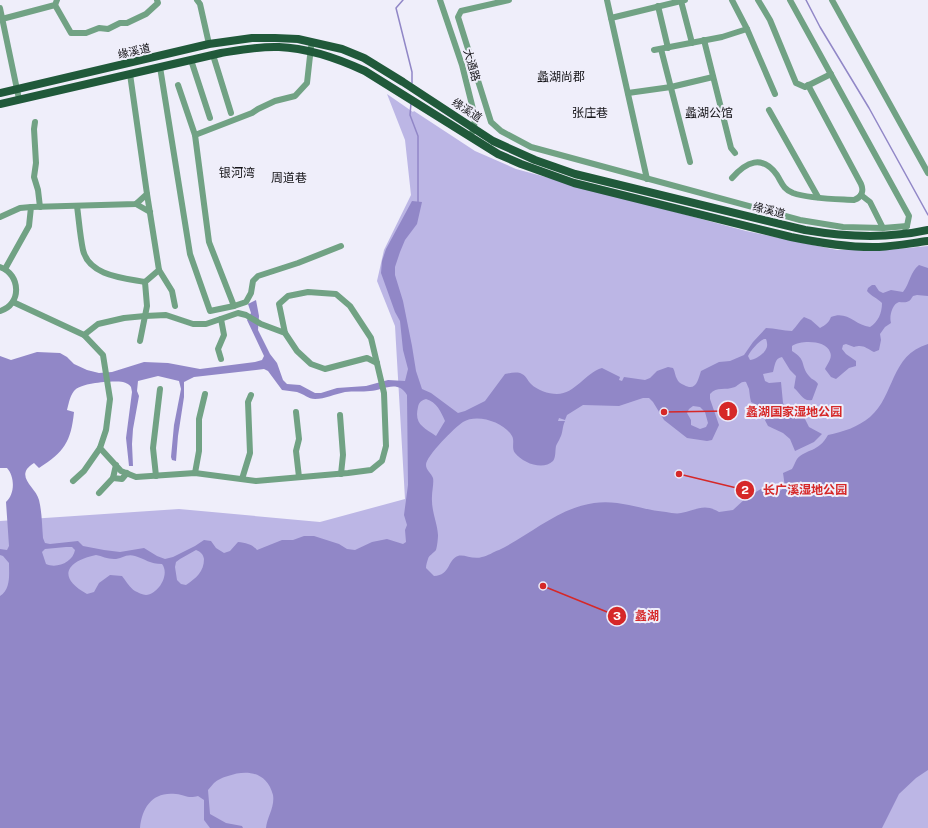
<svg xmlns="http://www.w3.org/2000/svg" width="928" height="828" viewBox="0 0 928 828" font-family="'Public Sans','Noto Sans SC',sans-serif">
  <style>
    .green { fill: #bcb6e5 }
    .water { fill: #9187c7; fill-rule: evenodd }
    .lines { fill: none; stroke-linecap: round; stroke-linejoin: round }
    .stream { stroke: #9187c7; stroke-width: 1.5 }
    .minor { stroke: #71a284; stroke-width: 6 }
    .major { stroke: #20593a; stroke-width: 8 }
    .labels { text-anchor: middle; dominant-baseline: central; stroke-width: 4; stroke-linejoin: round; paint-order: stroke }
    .street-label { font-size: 11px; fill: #141317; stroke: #efeefa }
    .neighbourhood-label { font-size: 12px; fill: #141317; stroke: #efeefa }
    .leader { fill: none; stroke: #d62828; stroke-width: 1.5 }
    .callout-dot { fill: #d62828; stroke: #efeefa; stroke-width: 1.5 }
    .mark-label { font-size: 12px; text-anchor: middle; font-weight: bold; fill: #fff }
    .callout-label { font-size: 12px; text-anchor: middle; font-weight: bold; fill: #d62828; stroke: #efeefa; stroke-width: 4; stroke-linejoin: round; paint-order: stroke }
  </style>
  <rect width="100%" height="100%" fill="#efeefa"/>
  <polygon class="green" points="387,94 413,112 414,111 475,151 516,169 746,231 837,250 898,249 928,246 928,828 0,828 0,521 179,509 320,522 405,499 395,326 377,281 384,250 411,195 405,140"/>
  <path class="water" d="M412,201L422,202L417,224L405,240L400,252L395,267V275L403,301L412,346L416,371L422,389L431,393L458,413L465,411L485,401L505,374C510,373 515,372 520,373C526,375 527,380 531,384C537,390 548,394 557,394C575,394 585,373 602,368L620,377L619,380L622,381L624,377L645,380L650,378L657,371L668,367L673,368C675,371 675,376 677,379C678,382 681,384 684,385C696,392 698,380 701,371L719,362L730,361L744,355L753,342L766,328C775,328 783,331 792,331C797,326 799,321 804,317L811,320L820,328C826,325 829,322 831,317C847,310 855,325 870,327C878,322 882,313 882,303C877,298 871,296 867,291L868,288L872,285H875L879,291L883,293L891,290L903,292C910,283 910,272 919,265L928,268V296L917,295L913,296C913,296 910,301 909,301C906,303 902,302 899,302C892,304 889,317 891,323L885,327L880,334L881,340L879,350L874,352C866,348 863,344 854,347L846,344L843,345L842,349L846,354L856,361V366L849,368L836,379L831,377L825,369C827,364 833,358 830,352C826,340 801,340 792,346V351C807,360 800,365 809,376C812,380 816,380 818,384L812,400C803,402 800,393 794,388L796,376L790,370L782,357C775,358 775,365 773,372L763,374L765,381L769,383L781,382L783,403L787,410L789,413L800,414L804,417L809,427L822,434L814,442L795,451L790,439L783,433L768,426L757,405L751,402L750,397L749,389L746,382C741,381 739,385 735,387C725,391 717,386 710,394V399L719,425L712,440L707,441L687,438L664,420L653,402L649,398H643L619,406L583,405L567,415L565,420L559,418L558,421H565C562,427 563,433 560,438C559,441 557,443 556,446C555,451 556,457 553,461C543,471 523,463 515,453C511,448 515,441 512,436C504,422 477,413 463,422C455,427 426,456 426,465C426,470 431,473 433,478C434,483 432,491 432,496C431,511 437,521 438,535C438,539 437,547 436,550C434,553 429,555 428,559C427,562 426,565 426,568L434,576C451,575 447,560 458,556C464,554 473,560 482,557C488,556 493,552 499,550C530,535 558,508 594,503C619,499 642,510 666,512C671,513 677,514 681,513C697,510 704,503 719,512L733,510L747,497L768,485L780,491L785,487L783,473L792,469C794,466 795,462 797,459C807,448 818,453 828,435C843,432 858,427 870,417C895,396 890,355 928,344V770L916,778L899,794L882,828H266C267,817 275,807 273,795C267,772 247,769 228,776C224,777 217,780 214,783C212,785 210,788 208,790L210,814L226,823L242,826L243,828H210L204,820V800L198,796C188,799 185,795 176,794C153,791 142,807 140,828H0V596C11,589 9,574 9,563L3,556L0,555V549L7,550L9,546L6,502C15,494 15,477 7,468H0V356L11,360L37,352L60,353L67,357L74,364L87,370L99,373L112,372L144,362L168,363L200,369L255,362L262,360L264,356L247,320L251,313L248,304L256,300L259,316L258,330L270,354L277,363L283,380L287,384L300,385L315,393H321L337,388L366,386L388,380L405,381L408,369L403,350L400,321L395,312L381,273L382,261L386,249ZM764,339H766C767,342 768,346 766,349C764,354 755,360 750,360L748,356C751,350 758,342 764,339ZM264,369L268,371L282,390C287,391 292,391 297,392C304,394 308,399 315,399C325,399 335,394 345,392C353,391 362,392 370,391C383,390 398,379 407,395L408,485L404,515L407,525L405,530L406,542L403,544L387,539L372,542L355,550L347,549L339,544L314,536H304L293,540H282L257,550C252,544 246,543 238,542L230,551L224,553L216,548L211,541L204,540L195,546L173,557L165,559L157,556L144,548L120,552L104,550L83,546L78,541L50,544L45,543L43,538C42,526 42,512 39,500C36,487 13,476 34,463L39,468C64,452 71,442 74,412L67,410C69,403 70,394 76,389C83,383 113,380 123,382C126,383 129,384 131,387L132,392L126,438L129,466H133L132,444L133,429L139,396L137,391L138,381L158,376L179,381L181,389L174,425L171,457L172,460L176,461L178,436L184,397V382L194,377ZM426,399C437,402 441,412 445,421L436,436C423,427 414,424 418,407C419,402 422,400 426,399ZM693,406L700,407L705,412L708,423L706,427L700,429L691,425V420L687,413L689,409ZM66,547H72L75,550C73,562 57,569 46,564L42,552L45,549ZM196,550C201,552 203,554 204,559C204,572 196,578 186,585L181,584L177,580L175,567L176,562L180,559ZM96,555C102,556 107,559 114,559C121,559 127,553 135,556C145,559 150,564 162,564C170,574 159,594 146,595C143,595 137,592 135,591C130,588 126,581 122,576L110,575L99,583L94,592L87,594C56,577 67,561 96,555Z"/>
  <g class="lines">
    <g class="stream">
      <polyline points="403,0 396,8 412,72 412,83"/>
      <polyline points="806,0 820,27 869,108 928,215"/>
      <polyline points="411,103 410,115 418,136 418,202"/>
    </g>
    <g class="minor">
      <polyline points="197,0 200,4 209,44"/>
      <polyline points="440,0 462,65 475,117 474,128 470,137"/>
      <polyline points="509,0 461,11 458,17 491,122 501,131 531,147 800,220 843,227 883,228 907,226"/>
      <polyline points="607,0 647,179"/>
      <polyline points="732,0 747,29 775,94"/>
      <polyline points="758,0 770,20 796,83 805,87 831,74"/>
      <polyline points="790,0 909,216 907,226 905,228"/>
      <polyline points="832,0 928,173"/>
      <polyline points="681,1 692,43"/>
      <polyline points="55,5 71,33 86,33 99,28 108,29 120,23 127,23 146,14 158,3 157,0"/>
      <polyline points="658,6 668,48"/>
      <polyline points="0,8 19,99"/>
      <polyline points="611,18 685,0"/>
      <polyline points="2,19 55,5 57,0"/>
      <polyline points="704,40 731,148 735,153"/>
      <polyline points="661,49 690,162"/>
      <polyline points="654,50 722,37 747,29"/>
      <polyline points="213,55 231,113"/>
      <polyline points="191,60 210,118"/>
      <polyline points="160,67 190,254 210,311 234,306 209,242 195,135 178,85"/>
      <polyline points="628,93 671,87 713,77"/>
      <polyline points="769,110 818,197"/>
      <polyline points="35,122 34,129 36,163 34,177 38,190 40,207"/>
      <polyline points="195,135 252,113 258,109 275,101 295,96 307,83 311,47"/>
      <path d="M732,178C746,162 762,154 777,175C782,183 783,189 793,193C810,199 836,199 854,200C862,197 864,191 861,184L808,85"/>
      <polyline points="861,195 870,202 883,228"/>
      <polyline points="136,204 150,212"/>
      <path d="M77,206C79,221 80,236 83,250C89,276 124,278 145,282"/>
      <polyline points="0,217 20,208 31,207"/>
      <path d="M0,267C21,274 22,305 0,311"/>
      <polyline points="5,269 29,226 31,207 136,204 147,194 130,74"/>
      <polyline points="159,270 172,291 175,306"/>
      <polyline points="13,302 84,335 103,355 110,399 106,430 100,448 121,471 136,477 195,473 256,481 348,473 371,470 382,461 386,446 384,393 371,338 350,306 336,294 308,292 288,296 279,304 285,333"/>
      <polyline points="234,306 246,302 251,293 253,281 258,276 298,263 341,246"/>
      <polyline points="84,335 98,324 124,318 145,316 166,315 193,324 206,324 238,313 246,315 261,324 285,333 297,351 311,364 325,369 367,358 377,363"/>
      <polyline points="140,341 147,306 145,282 159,270 147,194"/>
      <polyline points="221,359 218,349 224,335 221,319"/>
      <polyline points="296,412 299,439 296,451 299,477"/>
      <polyline points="340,415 343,455 341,474"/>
      <polyline points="195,473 199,451 199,419 205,394"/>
      <polyline points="156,476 153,448 160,389"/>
      <polyline points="113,478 122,479 127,473"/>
      <polyline points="242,479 250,453 248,402 251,395"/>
      <polyline points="73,481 84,471 100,448"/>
      <polyline points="99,493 113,478 116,465"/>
    </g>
    <g class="major">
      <path d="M0,93L209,44L252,38H275L298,39L342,49L364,58L403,82L493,141L535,160L575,174L805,230C846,237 887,239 928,230"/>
      <path d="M0,104L221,53C240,50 260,46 279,47C309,48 339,59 365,71L498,154L521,164L574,183L791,237C820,243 849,248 879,247C896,246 912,243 928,241"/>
    </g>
  </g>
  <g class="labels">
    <g class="street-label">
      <text transform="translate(134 51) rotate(-13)">缘溪道</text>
      <text transform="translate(472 65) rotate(74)">大通路</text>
      <text transform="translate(467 110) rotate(33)">缘溪道</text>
      <text transform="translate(769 210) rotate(14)">缘溪道</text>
    </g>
    <g class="neighbourhood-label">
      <text x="561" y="77">蠡湖尚郡</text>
      <text x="590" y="113">张庄巷</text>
      <text x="709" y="113">蠡湖公馆</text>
      <text x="237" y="173">银河湾</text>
      <text x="289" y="178">周道巷</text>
    </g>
  </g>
  <path class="leader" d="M664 412L728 411M679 474L745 490M543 586L617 616"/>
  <g class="callout-dot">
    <circle cx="664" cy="412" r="4"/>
    <circle cx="679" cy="474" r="4"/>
    <circle cx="543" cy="586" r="4"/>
    <circle cx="728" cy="411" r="10"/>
    <circle cx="745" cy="490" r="10"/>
    <circle cx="617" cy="616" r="10"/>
  </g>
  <g class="mark-label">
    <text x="728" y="416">1</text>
    <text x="745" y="494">2</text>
    <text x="617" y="620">3</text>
  </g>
  <g class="callout-label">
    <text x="794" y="416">蠡湖国家湿地公园</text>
    <text x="805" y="494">长广溪湿地公园</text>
    <text x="647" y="620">蠡湖</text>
  </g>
</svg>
